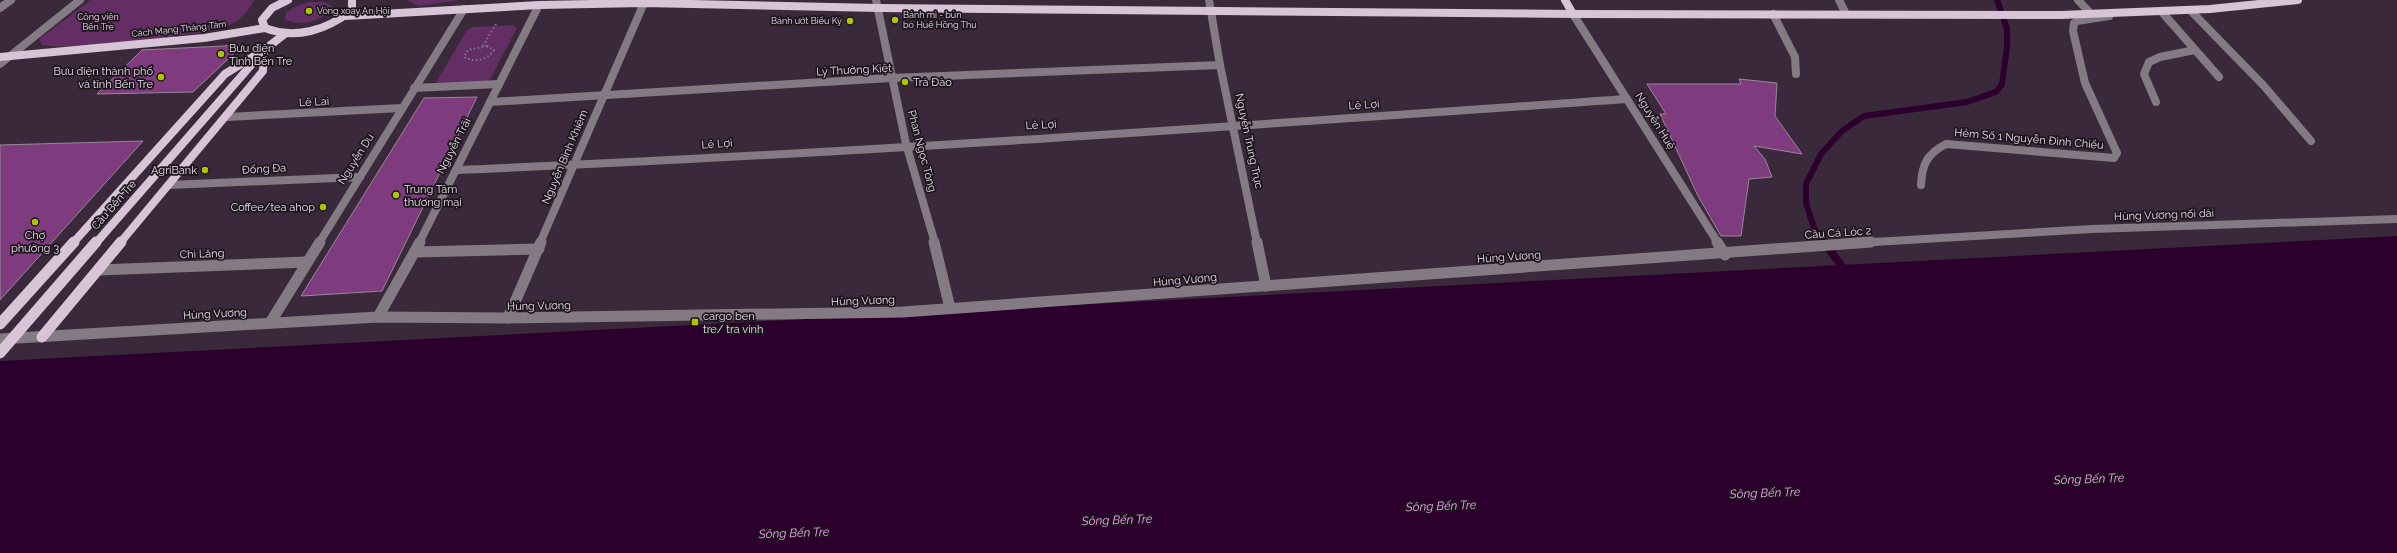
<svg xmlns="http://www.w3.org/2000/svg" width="2397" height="553" viewBox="0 0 2397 553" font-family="Raleway,sans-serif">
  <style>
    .green { fill: #632e64 }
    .water { fill: #2b002c }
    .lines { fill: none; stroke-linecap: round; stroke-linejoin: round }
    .stream-far1 { stroke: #2b002c; stroke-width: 6 }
    .stream { stroke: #2b002c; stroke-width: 8 }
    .building { fill: #7e3c7e; stroke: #9a8699 }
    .path { stroke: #857785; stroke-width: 2; stroke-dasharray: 1.5 2.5; stroke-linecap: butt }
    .minor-far1 { stroke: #847a83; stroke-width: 8 }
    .minor { stroke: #847a83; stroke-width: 11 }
    .major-far1 { stroke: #d7c5d7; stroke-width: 8 }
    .major { stroke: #d7c5d7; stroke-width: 11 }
    .major-bridge-far1 { stroke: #d7c5d7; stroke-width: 8 }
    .major-bridge { stroke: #d7c5d7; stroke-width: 11 }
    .poi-dot { fill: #b0c501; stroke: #1d151d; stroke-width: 1.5 }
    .labels { text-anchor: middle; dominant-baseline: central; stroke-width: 3.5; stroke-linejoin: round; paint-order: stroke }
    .far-poi-label { font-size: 9px; fill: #e8dde8; stroke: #1d151d; text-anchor: start }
    .far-park-label { font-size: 9px; fill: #f5d0f4; stroke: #1d151d }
    .far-street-label { font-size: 9px; fill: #e8dde8; stroke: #1d151d }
    .poi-label { font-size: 11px; fill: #e8dde8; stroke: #1d151d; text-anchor: start }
    .street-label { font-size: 11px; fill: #e8dde8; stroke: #1d151d }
    .water-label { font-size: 12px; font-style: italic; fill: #fca0fb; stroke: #1d151d }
  </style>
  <rect width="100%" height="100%" fill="#3a293a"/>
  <g class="green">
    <path d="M91,0H254C249,10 242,19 231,24C206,36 69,51 42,45L39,39Z"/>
    <polygon points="406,0 459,0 419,6"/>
    <path d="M310,2H324L332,6V9C322,21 298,28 285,19L286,13L296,6Z"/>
    <polygon points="513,25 517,28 489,81 435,84 467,30 473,27"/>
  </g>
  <polygon class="water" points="2397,236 2397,553 0,553 0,361"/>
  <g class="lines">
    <polyline class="stream-far1" points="1825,243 1814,228 1806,203 1806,184 1821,154 1842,131 1864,116 1967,102 1996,92 2002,84 2007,47 2007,29 1997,0"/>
    <polyline class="stream" points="1824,242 1846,272"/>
  </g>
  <g class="building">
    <polygon points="243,45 193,92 97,94 142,50"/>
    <polygon points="1739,79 1777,83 1775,116 1802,154 1754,146 1765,159 1772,177 1749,179 1741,236 1721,236 1698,196 1660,114 1666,114 1647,84 1741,84"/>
    <polygon points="477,97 382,291 301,296 424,98"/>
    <polygon points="143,141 0,300 0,145"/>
  </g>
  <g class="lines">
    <g class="path">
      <polyline points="483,46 496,24"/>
      <path d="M487,46L494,50C488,60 474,63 464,57L468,50Z"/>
    </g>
    <g class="minor-far1">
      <polyline points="876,0 906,144 935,243"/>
      <polyline points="1209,0 1220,65 1257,243"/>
      <polyline points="1839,0 1846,14"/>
      <polyline points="2078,0 2091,14"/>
      <polyline points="0,8 11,0"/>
      <polyline points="2190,10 2264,86 2311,141"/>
      <polyline points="2161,11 2219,77"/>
      <polyline points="1573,14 1718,243"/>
      <polyline points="1773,14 1795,57 1796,74"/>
      <polyline points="0,64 80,0"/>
      <polyline points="414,88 499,84"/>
      <polyline points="490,102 891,78 1220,65"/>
      <polyline points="2156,102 2144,74 2149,62 2160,57 2195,50"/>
      <polyline points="227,117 402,108"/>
      <path d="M456,170C847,154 1237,126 1627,99"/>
      <polyline points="169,185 360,177"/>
      <path d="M1921,185C1922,164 1927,154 1946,144L2114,158L2117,153L2085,83L2073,31L2074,23L2077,21L2109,16"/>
      <polyline points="319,243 464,9"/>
      <polyline points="419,243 539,5"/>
      <polyline points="540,243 644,3"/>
      <polyline points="1857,243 2092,229 2397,219"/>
    </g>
    <g class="minor">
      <polyline points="934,242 950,308"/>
      <polyline points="1257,242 1266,286"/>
      <polyline points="1717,242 1725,255"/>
      <polyline points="415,252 539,249"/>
      <polyline points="98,270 307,262"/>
      <polyline points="378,317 420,242"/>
      <polyline points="508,318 541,242"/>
      <polyline points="270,323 320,242"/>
      <polyline points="0,339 378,317 508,318 903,312 1871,242"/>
    </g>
    <g class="major-far1">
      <path d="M288,0L272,8L262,20L265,28C296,40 327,30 352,10V0"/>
      <polyline points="1565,0 1573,14"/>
      <polyline points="345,16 539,5 644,3 878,8 1573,14 2061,15 2210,9 2298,0"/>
      <polyline points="0,57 204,38 265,28"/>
      <polyline points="245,72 264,50 286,33"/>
      <polyline points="73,243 225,74 264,50"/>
      <polyline points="120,243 263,71 264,50"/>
    </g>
    <g class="major">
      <polyline points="0,324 74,242"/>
      <polyline points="42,337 121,242"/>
    </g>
    <polyline class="major-bridge-far1" points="96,243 245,72"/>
    <polyline class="major-bridge" points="0,353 96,242"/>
  </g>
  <g class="poi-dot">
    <circle cx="309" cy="11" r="4"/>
    <circle cx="895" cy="20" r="4"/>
    <circle cx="850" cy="21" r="4"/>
    <circle cx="221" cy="54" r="4"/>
    <circle cx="161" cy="77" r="4"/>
    <circle cx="905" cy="82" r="4"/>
    <circle cx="205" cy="170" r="4"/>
    <circle cx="396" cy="195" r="4"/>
    <circle cx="323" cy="207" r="4"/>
    <circle cx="35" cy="222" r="4"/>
    <rect x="691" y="318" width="8" height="8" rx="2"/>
  </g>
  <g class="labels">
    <g class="far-poi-label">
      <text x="317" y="11">Vòng xoay An Hội</text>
      <text x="903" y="15">Bánh mì - bún<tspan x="903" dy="10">bò Huế Hồng Thu</tspan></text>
      <text x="842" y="21" text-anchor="end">Bánh ướt Biếu Ký</text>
    </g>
    <g class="far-park-label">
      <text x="98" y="17">Công viên<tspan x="98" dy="10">Bến Tre</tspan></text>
    </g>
    <g class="far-street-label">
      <text transform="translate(179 29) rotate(-6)">Cách Mạng Tháng Tám</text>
    </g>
    <g class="poi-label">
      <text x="229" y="48">Bưu điện<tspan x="229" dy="13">Tỉnh Bến Tre</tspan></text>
      <text x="153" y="71" text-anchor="end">Bưu điện thành phố<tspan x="153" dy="13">và tỉnh Bến Tre</tspan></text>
      <text x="913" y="82">Trà Đào</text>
      <text x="197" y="170" text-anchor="end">AgriBank</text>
      <text x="404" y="189">Trung Tâm<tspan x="404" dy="13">thương mại</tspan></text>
      <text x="315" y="207" text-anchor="end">Coffee/tea ahop</text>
      <text x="35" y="235" text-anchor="middle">Chợ<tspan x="35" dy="13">phường 3</tspan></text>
      <text x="703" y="316">cargo ben<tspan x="703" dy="13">tre/ tra vinh</tspan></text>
    </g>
    <g class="street-label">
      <text transform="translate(854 70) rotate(-3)">Lý Thường Kiệt</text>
      <text transform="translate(314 102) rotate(-3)">Lê Lai</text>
      <text transform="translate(1364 105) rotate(-4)">Lê Lợi</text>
      <text transform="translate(1655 121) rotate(58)">Nguyễn Huệ</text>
      <text transform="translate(1041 125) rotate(-3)">Lê Lợi</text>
      <text transform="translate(2029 139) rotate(5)">Hẻm Số 1 Nguyễn Đình Chiểu</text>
      <text transform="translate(1249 141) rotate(78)">Nguyễn Trung Trực</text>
      <text transform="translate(717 144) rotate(-4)">Lê Lợi</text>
      <text transform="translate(454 146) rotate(-63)">Nguyễn Trãi</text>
      <text transform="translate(922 151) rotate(75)">Phan Ngọc Tòng</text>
      <text transform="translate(565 157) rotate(-67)">Nguyễn Bỉnh Khiêm</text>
      <text transform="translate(356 159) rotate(-58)">Nguyễn Du</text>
      <text transform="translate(264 169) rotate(-3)">Đống Đa</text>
      <text transform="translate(114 205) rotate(-49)">Cầu Bến Tre</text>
      <text transform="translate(2164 215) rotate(-2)">Hùng Vương nối dài</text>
      <text transform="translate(1838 233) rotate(-4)">Cầu Cá Lóc 2</text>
      <text transform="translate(202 254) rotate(-2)">Chi Lăng</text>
      <text transform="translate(1509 257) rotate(-4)">Hùng Vương</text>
      <text transform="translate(1185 280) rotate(-5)">Hùng Vương</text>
      <text transform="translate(863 301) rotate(-2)">Hùng Vương</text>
      <text transform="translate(539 306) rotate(-1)">Hùng Vương</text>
      <text transform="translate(215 314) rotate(-3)">Hùng Vương</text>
    </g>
    <g class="water-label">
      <text transform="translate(2089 479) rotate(-2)">Sông Bến Tre</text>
      <text transform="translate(1765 493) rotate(-2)">Sông Bến Tre</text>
      <text transform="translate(1441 506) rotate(-2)">Sông Bến Tre</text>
      <text transform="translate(1117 520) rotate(-2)">Sông Bến Tre</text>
      <text transform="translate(794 533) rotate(-2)">Sông Bến Tre</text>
    </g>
  </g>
</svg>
